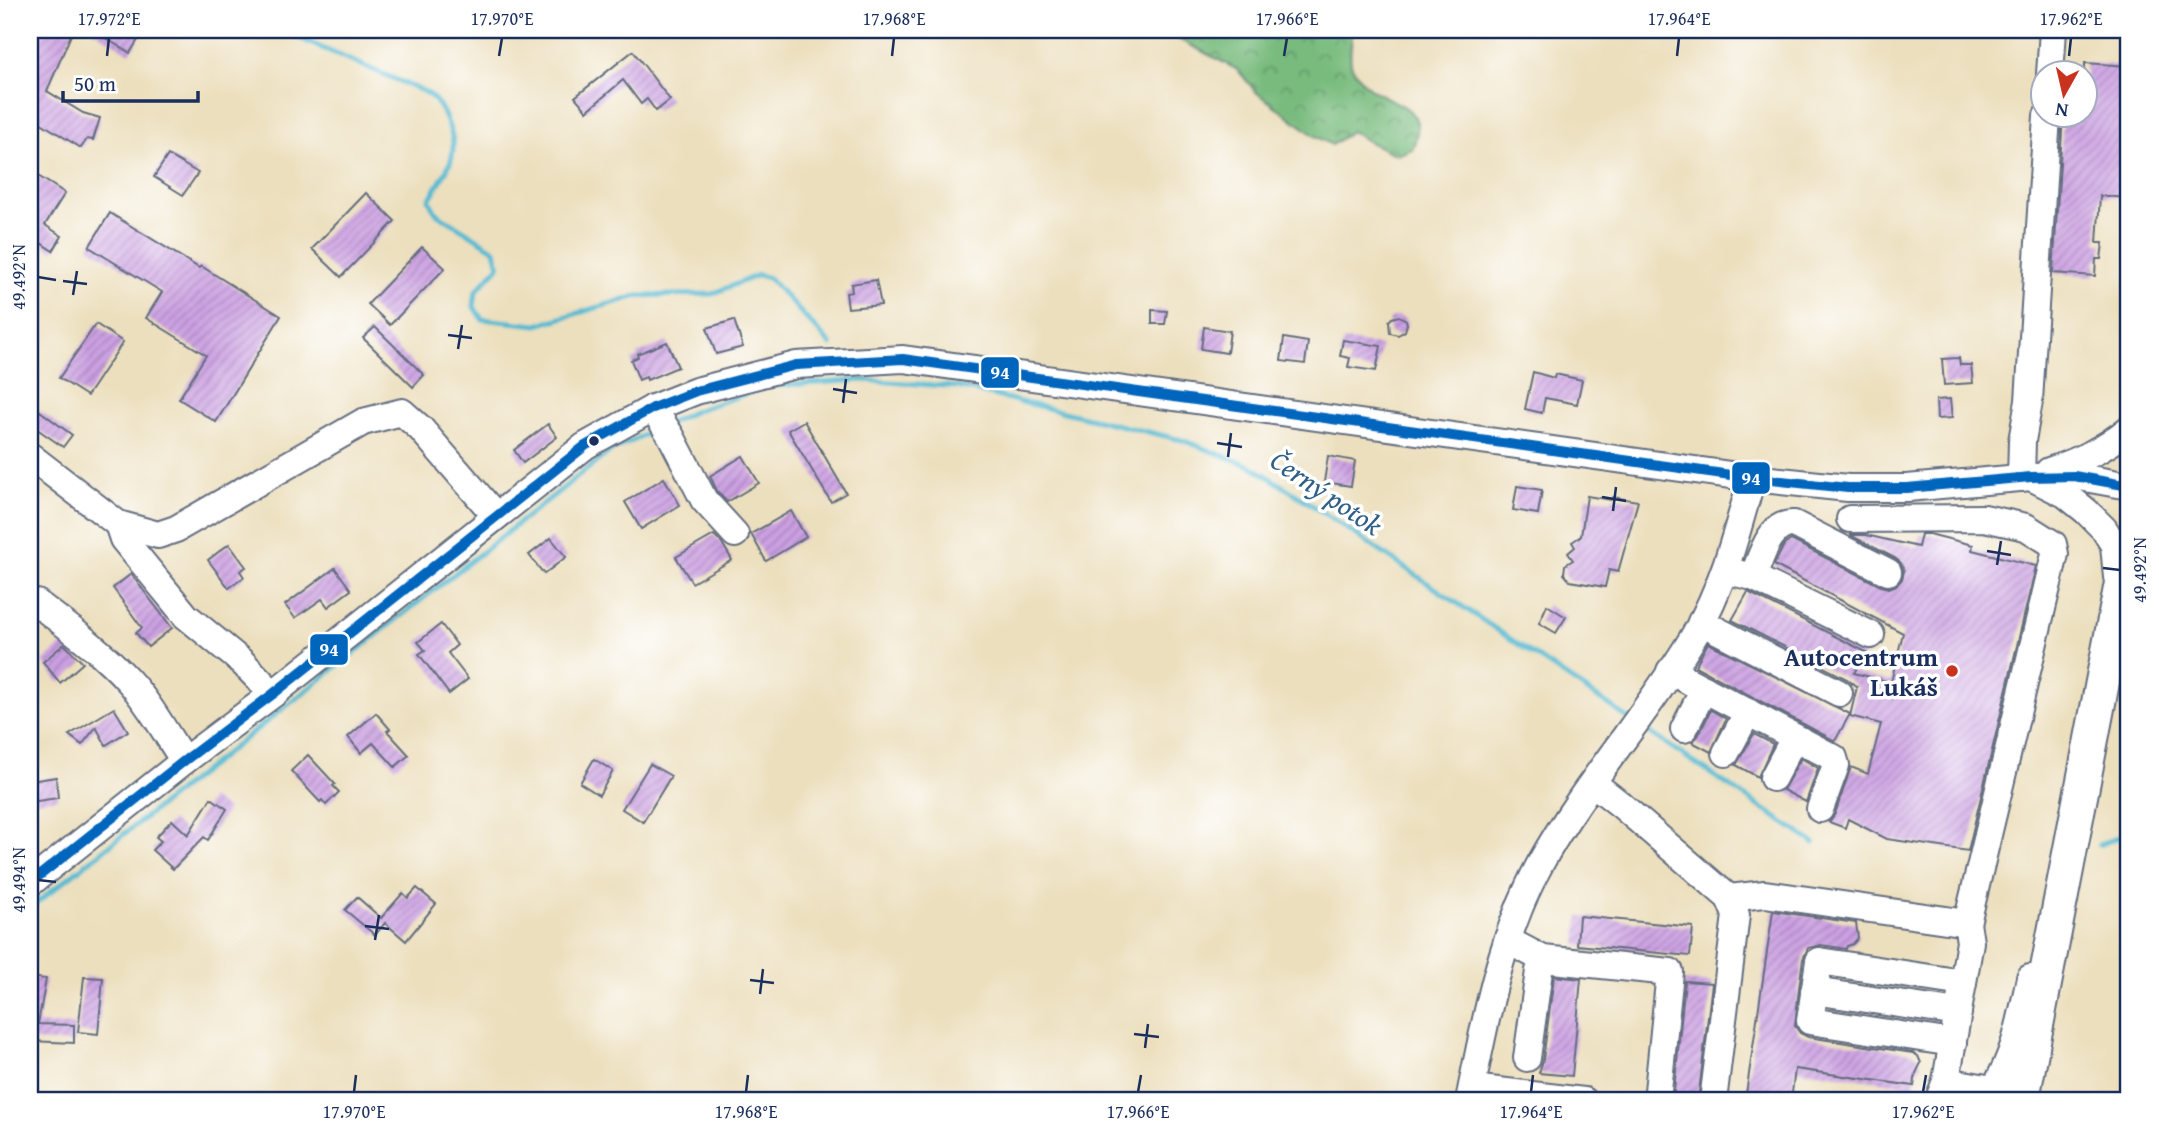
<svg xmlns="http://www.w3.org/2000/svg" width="2159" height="1131" viewBox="0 0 2159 1131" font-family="'Gentium Book Plus',serif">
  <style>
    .forest { fill: url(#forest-crowns); stroke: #4a756e; stroke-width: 2 }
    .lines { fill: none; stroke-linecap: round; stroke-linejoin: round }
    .stream { stroke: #53b9d1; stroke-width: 5 }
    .building { fill: url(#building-hatch) }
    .minor-casing { stroke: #646d7f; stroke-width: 30 }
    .major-casing { stroke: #646d7f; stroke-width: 37 }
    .minor { stroke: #fff; stroke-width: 26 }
    .major { stroke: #fff; stroke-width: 33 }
    .bus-1-casing { stroke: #fff; stroke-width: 16 }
    .bus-1 { stroke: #0065bd; stroke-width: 10 }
    .ticks { fill: none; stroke: #1b2f5e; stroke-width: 2.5 }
    .bus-dot { fill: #1b2f5e; stroke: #fff; stroke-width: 2.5 }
    .poi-dot { fill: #c8321e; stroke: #fff; stroke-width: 2.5 }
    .labels { text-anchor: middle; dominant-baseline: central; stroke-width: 7; stroke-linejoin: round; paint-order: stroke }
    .poi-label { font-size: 26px; font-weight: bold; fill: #1b2f5e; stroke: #fff; text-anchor: end }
    .water-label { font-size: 28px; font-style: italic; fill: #2f5f86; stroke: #fff }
    .line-badge { stroke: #fff; stroke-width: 2.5 }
    .badge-label { font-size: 19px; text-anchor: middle; font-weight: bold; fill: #fff }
    .neatline { fill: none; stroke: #1b2f5e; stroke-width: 2.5 }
    .ticks-label { font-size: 18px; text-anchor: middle; fill: #1b2f5e }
  </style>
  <defs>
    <pattern id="forest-crowns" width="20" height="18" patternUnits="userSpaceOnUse" patternTransform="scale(1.75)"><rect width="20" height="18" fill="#78bb7d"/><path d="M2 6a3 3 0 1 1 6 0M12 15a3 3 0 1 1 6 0" fill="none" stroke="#62986a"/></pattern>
    <pattern id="building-hatch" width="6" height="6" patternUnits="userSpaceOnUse" patternTransform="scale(1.75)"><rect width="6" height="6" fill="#cca0e2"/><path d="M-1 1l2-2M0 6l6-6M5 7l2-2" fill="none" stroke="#a583ba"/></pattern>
  </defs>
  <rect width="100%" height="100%" fill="#fff"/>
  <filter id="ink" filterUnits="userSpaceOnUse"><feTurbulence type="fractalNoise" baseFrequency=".0143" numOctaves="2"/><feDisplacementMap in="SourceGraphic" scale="14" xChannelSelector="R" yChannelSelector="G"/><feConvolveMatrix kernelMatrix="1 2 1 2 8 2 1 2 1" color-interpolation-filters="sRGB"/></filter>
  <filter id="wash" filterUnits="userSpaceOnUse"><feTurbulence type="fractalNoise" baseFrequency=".00686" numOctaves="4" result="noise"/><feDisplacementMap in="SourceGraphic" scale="28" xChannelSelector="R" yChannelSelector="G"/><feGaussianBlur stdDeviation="1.57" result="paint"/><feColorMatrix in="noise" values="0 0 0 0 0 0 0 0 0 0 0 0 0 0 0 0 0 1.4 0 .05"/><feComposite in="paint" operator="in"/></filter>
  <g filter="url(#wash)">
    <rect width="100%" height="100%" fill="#ecdfbd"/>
    <path class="forest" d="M1062,30H1353C1352,40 1349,53 1351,63C1351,68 1356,72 1359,77C1379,107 1435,98 1412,149L1397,155L1369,142L1351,131L1332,145L1315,136L1256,92L1238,70L1175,37L1129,30Z"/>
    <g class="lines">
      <g class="stream">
        <path d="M280,30L427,93C439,103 442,109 448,124C462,156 445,172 429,200L436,213L495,250L499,266L476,291L474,307L482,319L537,325L637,296L712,294L758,275L769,278L831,345"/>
        <polyline points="670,423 697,410 770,386 863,380 958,387 1182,440 1253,467 1303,499 1629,719"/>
        <polyline points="1640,726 1814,843"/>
        <polyline points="2099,845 2129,833"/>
        <polyline points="30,908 609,452 658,428"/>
      </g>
    </g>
    <g id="blocks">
      <g class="building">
        <polygon points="30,30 73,30 47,91 83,113 100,118 93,140 87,139 81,148 30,116"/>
        <polygon points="92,30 144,30 130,53"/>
        <polygon points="633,51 670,100 656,111 647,99 641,104 623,80 587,111 575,97"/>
        <polygon points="2085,63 2129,66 2129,198 2100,196 2097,243 2103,243 2101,259 2096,259 2095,276 2053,273 2063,116 2085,116"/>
        <polygon points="168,155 198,173 183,195 154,177"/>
        <polygon points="30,171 65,193 45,225 62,236 53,251 36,240 30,250"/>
        <polygon points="366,193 395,221 341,277 312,249"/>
        <polygon points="110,213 199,268 201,266 281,316 216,422 179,399 206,355 146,318 162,292 89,247"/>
        <polygon points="422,247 445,268 390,325 368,304"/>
        <polygon points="876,280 881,305 848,308 846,293 852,292 851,284"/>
        <polygon points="1152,310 1167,311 1165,324 1152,324"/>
        <polygon points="1399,316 1406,320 1407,324 1405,331 1398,335 1390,333 1389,321 1392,318"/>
        <polygon points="734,320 743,347 716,354 707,328"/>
        <polygon points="96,324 123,342 87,396 59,378"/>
        <polygon points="375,327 424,375 413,387 363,338"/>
        <polygon points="1204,327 1230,331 1227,353 1201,349"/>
        <polygon points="1284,338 1308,342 1305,364 1281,361"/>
        <polygon points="1343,340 1381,346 1376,371 1348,367 1350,358 1340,356"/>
        <polygon points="667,342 678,367 647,380 646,377 639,380 631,360 638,357 637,354"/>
        <polygon points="1959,358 1960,365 1971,365 1973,383 1944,385 1942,359"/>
        <polygon points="1533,372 1554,378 1555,374 1582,380 1577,404 1545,398 1542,413 1525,409"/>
        <polygon points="1950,399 1952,418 1937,419 1936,400"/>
        <polygon points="40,411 72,435 63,447 30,424"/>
        <polygon points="804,421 846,493 831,502 788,430"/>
        <polygon points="548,424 557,437 523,463 514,450"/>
        <polygon points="743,456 759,483 727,502 717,491 710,476"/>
        <polygon points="1328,456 1355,461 1351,486 1324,482"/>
        <polygon points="664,478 680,505 641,529 625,502"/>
        <polygon points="1517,486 1542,490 1538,514 1513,510"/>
        <polygon points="1587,496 1611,500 1613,497 1638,501 1618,572 1609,570 1605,587 1570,581 1564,574 1565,565 1573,560 1568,553 1575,547 1572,542 1581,536"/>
        <polygon points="791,511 806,537 766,561 751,534"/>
        <polygon points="1921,534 1929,534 1973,545 1972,550 2036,566 1968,851 1887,839 1848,819 1845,828 1829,822 1835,814 1851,767 1868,774 1881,724 1850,716 1857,687 1847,679 1732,620 1748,592 1866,652 1854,673 1891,682 1903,633 1774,565 1784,545 1791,540 1881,586 1889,588 1897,585 1902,579 1904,571 1901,563 1895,558 1850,535 1866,535 1918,547"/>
        <polygon points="714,535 722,543 732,560 692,583 676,557"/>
        <polygon points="551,538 566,557 544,574 529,555"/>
        <polygon points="229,544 246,567 240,571 244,577 229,588 208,560"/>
        <polygon points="335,568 351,590 328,607 322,599 295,618 285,605"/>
        <polygon points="131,574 172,628 148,647 136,633 142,628 113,588"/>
        <polygon points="1547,605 1566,617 1556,633 1539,623"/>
        <polygon points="441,624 457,645 448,653 468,679 449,694 419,654 425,650 418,642"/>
        <polygon points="1708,643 1850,714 1835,741 1695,666"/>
        <polygon points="64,644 83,663 60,683 43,662"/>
        <polygon points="114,708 128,731 106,745 96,727 82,745 69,735"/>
        <polygon points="1711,710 1726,719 1711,752 1692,742 1698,736"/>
        <polygon points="376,713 390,729 387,731 409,755 395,767 373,743 361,753 348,737"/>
        <polygon points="1754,734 1773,744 1758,777 1736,765"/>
        <polygon points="308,755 335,784 333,786 339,792 326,805 322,800 320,802 291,771"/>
        <polygon points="1801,758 1818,768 1806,802 1783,790"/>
        <polygon points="594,759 613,771 599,795 580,783"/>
        <polygon points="650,764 671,776 643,822 622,809"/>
        <polygon points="56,777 58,798 30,802 30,781"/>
        <polygon points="211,798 227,809 208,840 204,837 173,869 152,850 161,841 156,837 172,820 188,835"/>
        <polygon points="417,888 436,904 406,941 385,923 375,935 345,910 357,897 381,918 403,893 408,898"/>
        <polygon points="1773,911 1856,923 1858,938 1853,944 1847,946 1846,949 1821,945 1808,948 1803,959 1799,988 1795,1026 1800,1033 1808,1037 1913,1053 1918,1056 1921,1063 1916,1073 1914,1086 1795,1069 1791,1101 1745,1101"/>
        <polygon points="1579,916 1693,927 1690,956 1577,945"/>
        <polygon points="1554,976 1581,979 1572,1076 1539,1073 1543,1060"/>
        <polygon points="30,977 46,979 38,1024 74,1025 74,1043 30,1041"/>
        <polygon points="84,977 103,978 98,1034 78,1032"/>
        <polygon points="1685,981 1712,983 1698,1101 1673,1101"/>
      </g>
    </g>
  </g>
  <g filter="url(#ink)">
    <use href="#blocks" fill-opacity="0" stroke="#646d7f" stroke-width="2"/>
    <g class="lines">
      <g class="minor-casing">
        <g id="minor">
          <polyline points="2050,74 2053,30"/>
          <polyline points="653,408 671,436 704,500 735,534"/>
          <polyline points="30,456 118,524 158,535 176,529 363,422 402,412 421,429 496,516"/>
          <path d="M2049,471C2081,460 2103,450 2129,429"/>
          <polyline points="2021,478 2022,441 2029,401 2047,116"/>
          <polyline points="2035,479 2065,494 2086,511 2104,529 2114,545 2117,577"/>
          <polyline points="118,524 123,539 186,616 242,662 273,694"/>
          <polyline points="1736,573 1753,577 1871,635"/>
          <path d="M1753,577C1761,558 1769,522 1794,524L1888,572"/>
          <path d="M37,603C68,627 102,651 128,680C150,704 166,734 184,761"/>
          <polyline points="1701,622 1839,693"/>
          <polyline points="1670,671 1834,758 1836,765 1820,809"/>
          <polyline points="1684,729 1704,689"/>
          <polyline points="1726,753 1748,712"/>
          <polyline points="1773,778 1794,738"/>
          <polyline points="1593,783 1621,805 1729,898 1736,915 1713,1101"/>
          <polyline points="30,883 184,761 273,694 585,446 653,408 696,391 796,365 903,359 1752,478 1848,488 1907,488 2031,477 2074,476 2129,486"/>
          <polyline points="1729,898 1765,894 1967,923 2055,554 2053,544 2026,527 1984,518 1850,519"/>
          <polyline points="1507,940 1543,959 1670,972 1657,1101"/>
          <polyline points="1814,991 1958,1013"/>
          <polyline points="1953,1043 1810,1021 1819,961 1963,983"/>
          <polyline points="1527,1058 1539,971 1543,959"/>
          <polyline points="1946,1081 2010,1092"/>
          <polyline points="1472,1088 1584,1101"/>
          <path d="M1994,1089C2016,1053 2021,1019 2030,978"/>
          <path d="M1469,1101C1485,1021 1500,937 1540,864C1584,784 1647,715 1694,636C1723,587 1737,532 1752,478"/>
          <polyline points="1938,1101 1946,1081 1970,942 1967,923"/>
        </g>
      </g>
      <g class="major-casing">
        <polyline id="major" points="2022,1101 2129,544"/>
      </g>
      <use href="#minor" class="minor"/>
      <use href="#major" class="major"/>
      <g class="bus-1-casing">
        <polyline id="bus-1" points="30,883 184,761 273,694 585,446 653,408 696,391 796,365 903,359 1752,478 1848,488 1907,488 2031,477 2074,476 2129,486"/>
      </g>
      <use href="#bus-1" class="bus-1"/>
    </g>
  </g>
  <path class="ticks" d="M107,56L109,38M499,56L502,38M892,56L894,38M1284,56L1287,38M1677,56L1679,38M2069,56L2071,38M38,277L56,280M63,281L87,284M73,295L77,271M448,335L472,338M458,349L462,325M833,389L857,393M843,403L846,379M1217,443L1242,447M1228,457L1231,433M1602,497L1626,501M1613,511L1616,487M1987,551L2011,555M1997,565L2001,541M2103,568L2120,570M38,880L56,882M365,926L389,929M375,940L379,915M750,980L774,983M760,994L763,969M1134,1034L1159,1037M1145,1048L1148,1024M354,1092L356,1075M746,1092L748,1075M1138,1092L1141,1075M1531,1092L1533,1075M1923,1092L1926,1075"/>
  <circle class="bus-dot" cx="594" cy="441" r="6"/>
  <circle class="poi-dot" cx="1952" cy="671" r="7"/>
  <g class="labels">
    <g class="poi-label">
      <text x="1938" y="656">Autocentrum<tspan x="1938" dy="30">Lukáš</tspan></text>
    </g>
    <g class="water-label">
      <text transform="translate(1327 492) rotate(34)">Černý potok</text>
    </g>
  </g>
  <g class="line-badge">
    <rect x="980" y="356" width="40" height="33" rx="7" fill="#0065bd"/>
    <rect x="1731" y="461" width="40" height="34" rx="7" fill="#0065bd"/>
    <rect x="309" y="633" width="40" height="33" rx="7" fill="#0065bd"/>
  </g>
  <g class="badge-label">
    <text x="1000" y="379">94</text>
    <text x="1751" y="485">94</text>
    <text x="329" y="656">94</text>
  </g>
  <rect width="2159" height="1131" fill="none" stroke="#fff" stroke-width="77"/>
  <g transform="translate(2064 94) rotate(188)"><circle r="33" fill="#ffffff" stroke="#a4acbf" stroke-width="2"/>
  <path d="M0-5L12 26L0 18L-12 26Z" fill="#c8321e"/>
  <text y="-10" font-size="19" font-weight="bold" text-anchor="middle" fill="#1b2f5e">N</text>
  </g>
  <path d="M63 91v10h135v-10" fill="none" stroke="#1b2f5e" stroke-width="3.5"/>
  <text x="74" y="91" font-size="21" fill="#1b2f5e" stroke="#ffffff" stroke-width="5" paint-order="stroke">50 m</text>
  <rect x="38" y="38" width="2082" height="1054" class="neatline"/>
  <g class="ticks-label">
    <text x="109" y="25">17.972°E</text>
    <text x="502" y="25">17.970°E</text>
    <text x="894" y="25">17.968°E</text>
    <text x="1287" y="25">17.966°E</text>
    <text x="1679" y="25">17.964°E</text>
    <text x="2071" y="25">17.962°E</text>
    <text transform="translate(19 277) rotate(-90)" y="6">49.492°N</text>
    <text transform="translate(2140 570) rotate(-90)" y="6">49.492°N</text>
    <text transform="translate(19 880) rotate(-90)" y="6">49.494°N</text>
    <text x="354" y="1118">17.970°E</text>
    <text x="746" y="1118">17.968°E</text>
    <text x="1138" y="1118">17.966°E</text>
    <text x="1531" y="1118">17.964°E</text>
    <text x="1923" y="1118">17.962°E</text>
  </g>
</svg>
